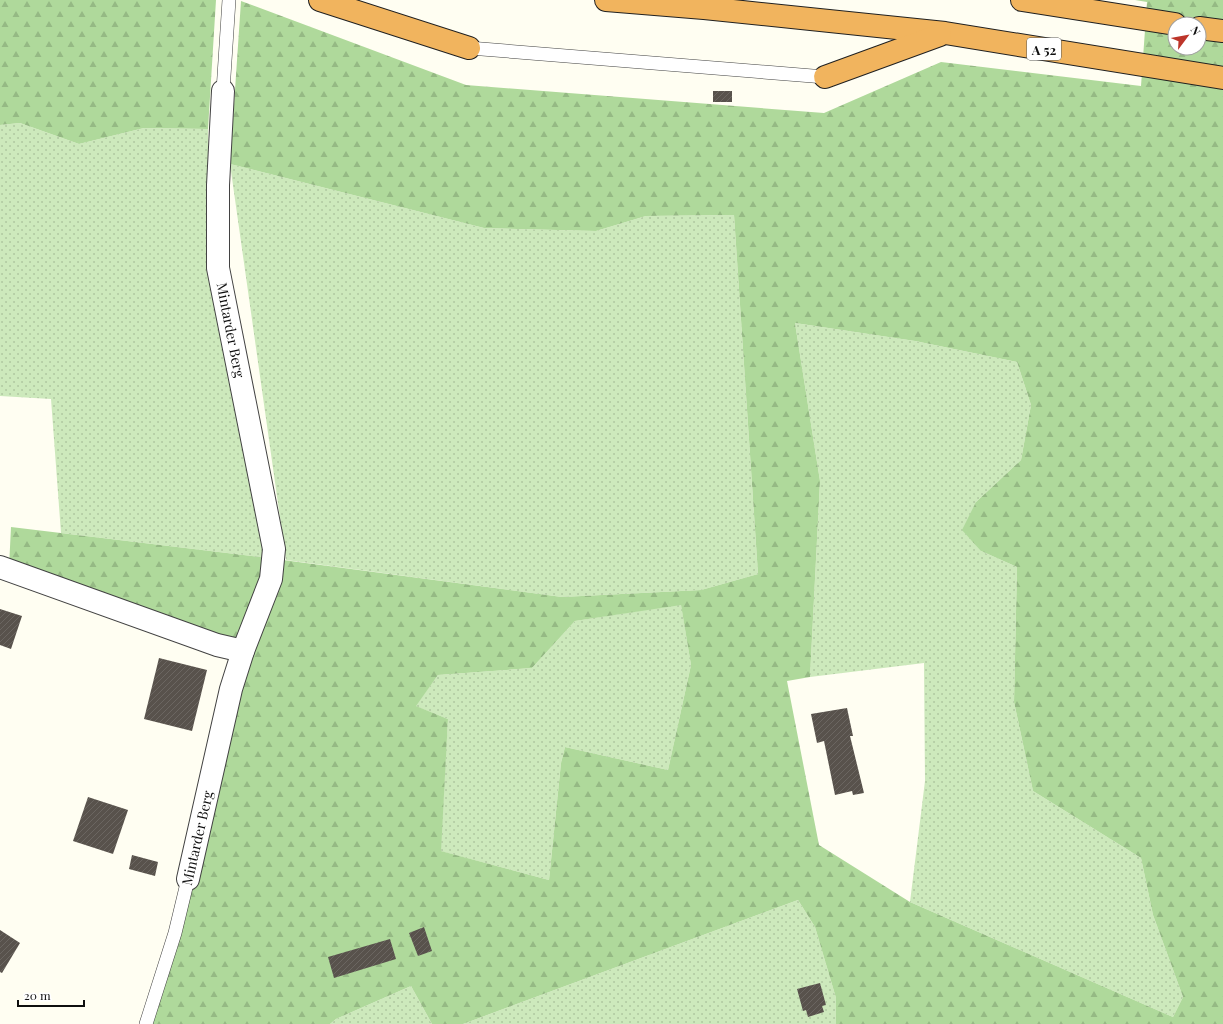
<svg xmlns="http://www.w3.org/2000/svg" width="1223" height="1024" viewBox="0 0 1223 1024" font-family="'Playfair Display',serif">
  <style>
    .grass { fill: url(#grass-dots) }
    .forest { fill: url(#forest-firs); fill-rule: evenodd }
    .building { fill: url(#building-hatch) }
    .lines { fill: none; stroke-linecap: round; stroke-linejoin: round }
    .lane-casing { stroke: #424242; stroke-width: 14 }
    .street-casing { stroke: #424242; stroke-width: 24 }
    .highway-casing { stroke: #202020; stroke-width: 24 }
    .lane { stroke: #fff; stroke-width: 13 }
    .street { stroke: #fff; stroke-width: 22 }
    .highway { stroke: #f1b45e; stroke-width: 22 }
    .labels { text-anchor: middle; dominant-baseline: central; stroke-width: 4; stroke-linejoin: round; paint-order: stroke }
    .shield { fill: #fff; stroke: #575757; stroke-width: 1 }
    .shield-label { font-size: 13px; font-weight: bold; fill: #0f0f0f }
    .street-label { font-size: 14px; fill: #0f0f0f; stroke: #fff }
  </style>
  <defs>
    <pattern id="grass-dots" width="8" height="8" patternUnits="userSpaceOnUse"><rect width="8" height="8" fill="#cde9bc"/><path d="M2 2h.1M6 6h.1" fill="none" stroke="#afc7a0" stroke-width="1.8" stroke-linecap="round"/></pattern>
    <pattern id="forest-firs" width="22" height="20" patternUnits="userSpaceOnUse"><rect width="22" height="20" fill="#afd99b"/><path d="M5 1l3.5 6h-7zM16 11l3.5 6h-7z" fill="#95b984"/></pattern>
    <pattern id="building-hatch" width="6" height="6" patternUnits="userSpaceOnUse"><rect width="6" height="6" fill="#58524c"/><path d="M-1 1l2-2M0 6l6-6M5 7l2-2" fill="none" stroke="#6b6661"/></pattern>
  </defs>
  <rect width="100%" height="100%" fill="#fffef2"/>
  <g class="grass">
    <polygon points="20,123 79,144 144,128 208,129 211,269 268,558 61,533 51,399 0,396 0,125"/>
    <polygon points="230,164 484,228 596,231 646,216 734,215 758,574 701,590 562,597 286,560"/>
    <polygon points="795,323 915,341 1017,362 1031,405 1021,460 976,502 981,551 1017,567 1014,702 1033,791 1141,858 1153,915 1183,997 1173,1017 910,902 925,781 924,663 810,677 820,481"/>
    <polygon points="681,604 691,665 668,770 565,747 561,763 549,880 440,851 448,719 415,706 438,675 532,668 575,621"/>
    <polygon points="798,900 815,927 836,998 836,1024 463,1024"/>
    <polygon points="411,986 432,1024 330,1024 336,1019"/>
  </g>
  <g class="forest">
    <polygon points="0,0 216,0 208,129 144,128 79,144 20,123 0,125"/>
    <path d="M1135,0H1223V1024H836V998L815,927L798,900L463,1024H432L411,986L336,1019L330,1024H150L252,647L9,567L11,527L268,558L562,597L701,590L758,574L734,215L646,216L596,231L484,228L230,164L241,1L466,85L824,113L941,62L1141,86L1147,2ZM1175,24H1199V48H1175ZM795,323L915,341L1017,362L1031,405L1021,460L976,502L962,530L981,551L1017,567L1014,702L1033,791L1141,858L1153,915L1183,997L1173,1017L910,902L819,845L787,681L810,677L820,481ZM681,605L691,665L668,770L565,747L561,763L549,880L441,851L448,719L416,706L438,675L532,668L575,621Z"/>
  </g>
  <g class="building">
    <rect x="713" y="91" width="19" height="11"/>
    <polygon points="0,609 22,616 11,649 0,645"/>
    <polygon points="159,658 207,670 192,731 144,719"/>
    <polygon points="847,708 853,736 850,736 864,793 853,795 852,791 835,795 824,741 817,743 811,714"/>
    <polygon points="88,797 128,810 113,854 73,841"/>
    <polygon points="132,855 158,862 155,876 129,869"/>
    <polygon points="424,927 432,951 418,956 409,933"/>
    <polygon points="0,930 20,943 2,973 0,972"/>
    <polygon points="390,939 396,959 334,978 328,957"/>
    <polygon points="820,983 826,1005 822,1006 824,1012 808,1017 806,1010 803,1011 797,989"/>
  </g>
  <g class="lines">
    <g class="lane-casing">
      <g id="lane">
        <polyline points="469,48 825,77"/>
        <polyline points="223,91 229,0"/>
        <polyline points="146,1024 175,933 188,879"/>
      </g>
    </g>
    <g class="street-casing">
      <g id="street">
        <polyline points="0,567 217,645 243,651"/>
        <polyline points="188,879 231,689 243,651 271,579 274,549 218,268 218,185 223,91"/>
      </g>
    </g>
    <g class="highway-casing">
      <g id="highway">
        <polyline points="320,0 469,48"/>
        <polyline points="606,0 704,8 945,33 1223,78"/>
        <polyline points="1022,0 1175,24"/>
        <polyline points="1199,28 1223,31"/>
        <polyline points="825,77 940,35"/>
      </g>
    </g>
    <use href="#lane" class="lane"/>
    <use href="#street" class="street"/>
    <use href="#highway" class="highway"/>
  </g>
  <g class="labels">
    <rect class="shield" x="1027" y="38" width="34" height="22" rx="3"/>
    <g class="shield-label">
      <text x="1044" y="49">A 52</text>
    </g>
    <g class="street-label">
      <text transform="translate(231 330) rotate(79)">Mintarder Berg</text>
      <text transform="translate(197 838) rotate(-77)">Mintarder Berg</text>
    </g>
  </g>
  <g transform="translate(1187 36) rotate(58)"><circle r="19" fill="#ffffff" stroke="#9f9f9f"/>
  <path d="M0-3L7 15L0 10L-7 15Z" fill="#bd352a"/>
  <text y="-6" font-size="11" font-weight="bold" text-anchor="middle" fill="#0f0f0f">N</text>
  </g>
  <path d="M18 1000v6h66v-6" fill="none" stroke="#0f0f0f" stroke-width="2"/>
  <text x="24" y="1000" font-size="12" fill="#0f0f0f" stroke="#ffffff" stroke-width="3" paint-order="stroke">20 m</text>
</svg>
